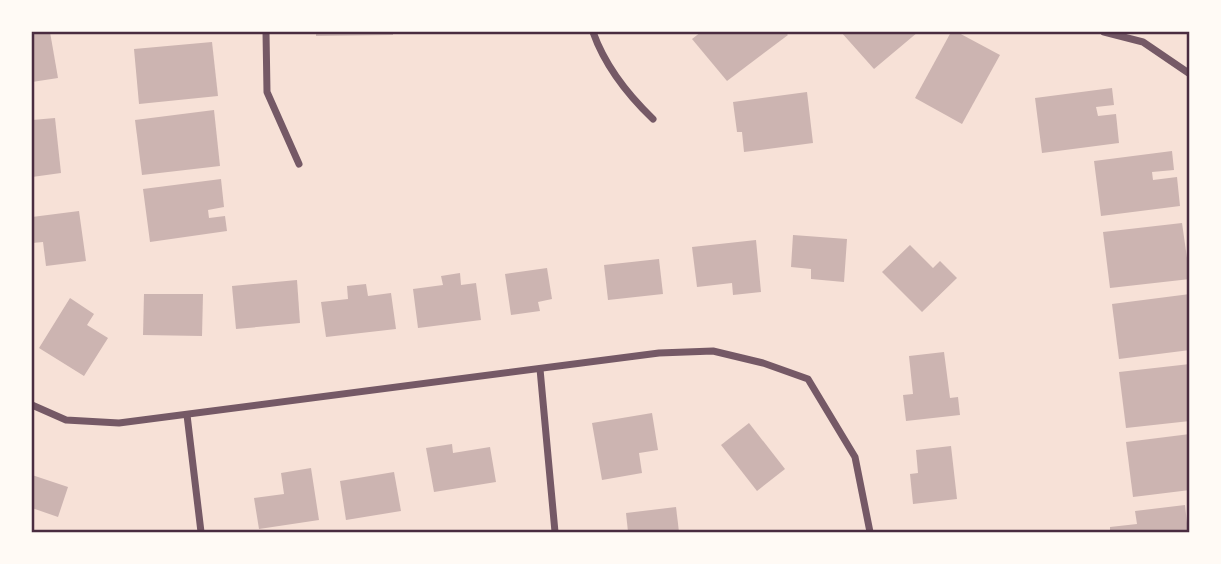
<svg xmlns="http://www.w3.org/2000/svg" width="1221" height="564" viewBox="0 0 1221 564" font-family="'Crimson Pro',serif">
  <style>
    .building { fill: #ccb4b1 }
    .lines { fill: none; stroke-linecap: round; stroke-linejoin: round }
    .minor { stroke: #755966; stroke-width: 7 }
    .neatline { fill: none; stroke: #4a2c40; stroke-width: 2.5 }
  </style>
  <rect width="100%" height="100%" fill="#f7e1d7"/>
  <g class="building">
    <polygon points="32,32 50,32 58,78 32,82"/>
    <polygon points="316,32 393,32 393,35 316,36"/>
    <polygon points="701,32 785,32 788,35 727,81 692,39"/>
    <polygon points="841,32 918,32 874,69"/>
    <polygon points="951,32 957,32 1000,55 962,124 915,98"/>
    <polygon points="212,42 218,96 139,104 134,49"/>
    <polygon points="1112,88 1114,105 1096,107 1098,116 1116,114 1119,143 1042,153 1035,98"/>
    <polygon points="807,92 813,143 744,152 742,132 737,132 733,102"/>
    <polygon points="214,110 220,166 142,175 135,120"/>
    <polygon points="55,118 61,173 32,177 32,120"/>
    <polygon points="1172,151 1174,170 1152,172 1153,180 1177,177 1180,206 1101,216 1094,161"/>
    <polygon points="221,179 224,207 208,210 209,218 225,216 227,231 150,242 143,189"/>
    <polygon points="79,211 86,261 46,266 43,242 32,243 32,217"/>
    <polygon points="1182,223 1190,279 1110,288 1103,232"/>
    <polygon points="793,235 847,239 844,282 811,279 811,269 791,267"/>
    <polygon points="756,240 761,292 733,295 732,283 697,287 692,247"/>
    <polygon points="910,245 933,268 940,261 957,278 922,312 882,272"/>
    <polygon points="659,259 663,294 608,300 604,265"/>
    <polygon points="547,268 552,299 538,302 540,311 511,315 505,274"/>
    <polygon points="460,273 461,285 476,283 481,320 418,328 413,289 443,285 441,276"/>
    <polygon points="297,280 300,323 236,329 232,286"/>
    <polygon points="366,284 368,296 391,293 396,329 326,337 321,302 348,299 347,286"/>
    <polygon points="144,294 203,294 202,336 143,335"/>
    <polygon points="1190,294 1190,350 1119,359 1112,304"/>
    <polygon points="70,298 94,314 87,325 108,338 84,376 39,348"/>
    <polygon points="944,352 950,398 958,397 960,415 906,421 903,395 913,394 909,356"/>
    <polygon points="1190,364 1190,421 1126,428 1119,372"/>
    <polygon points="652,413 658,450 639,453 642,473 602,480 592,423"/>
    <polygon points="749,423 785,469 757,491 721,445"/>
    <polygon points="1190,434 1190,490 1133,497 1126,442"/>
    <polygon points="452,444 453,453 490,447 496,482 434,492 426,448"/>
    <polygon points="951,446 957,499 913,504 910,474 918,473 916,450"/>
    <polygon points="311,468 319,520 259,529 254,498 284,494 281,473"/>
    <polygon points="394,472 401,511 346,520 340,481"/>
    <polygon points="32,475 68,487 58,517 32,508"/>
    <polygon points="1185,505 1188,532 1110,532 1110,527 1137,524 1135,511"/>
    <polygon points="676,507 679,532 628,532 626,513"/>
  </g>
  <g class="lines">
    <g class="minor">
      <polyline points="266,32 267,92 299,164"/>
      <path d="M593,32C605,66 627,94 653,119"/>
      <polyline points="1104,32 1143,42 1190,74"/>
      <polyline points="540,369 555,532"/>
      <polyline points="32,405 66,420 119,423 659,353 713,351 763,363 808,379 855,457 870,532"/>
      <polyline points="187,415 201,532"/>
    </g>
  </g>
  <rect width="1221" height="564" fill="none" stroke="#fffaf5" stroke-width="66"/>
  <rect x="33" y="33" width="1155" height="498" class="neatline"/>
</svg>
